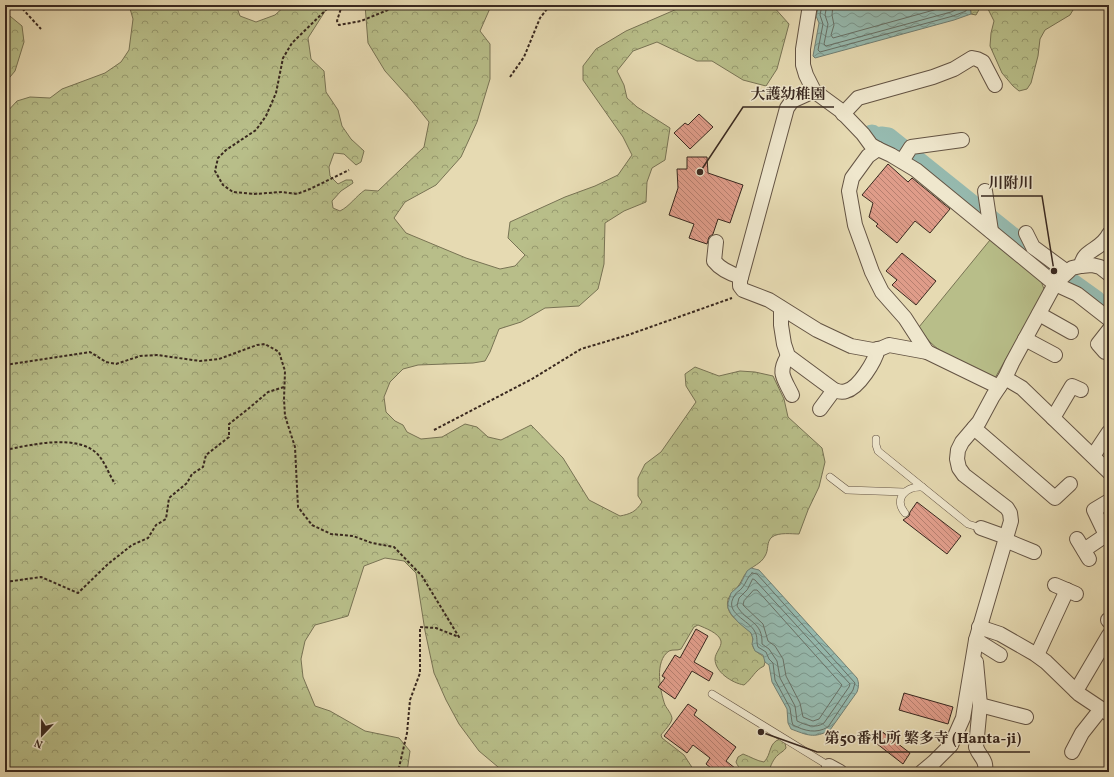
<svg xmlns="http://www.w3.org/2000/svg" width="1114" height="777" viewBox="0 0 1114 777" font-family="Vollkorn,'Noto Serif JP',serif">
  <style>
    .forest { fill: url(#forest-crowns); stroke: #787354 }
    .pitch { fill: #b8be89; stroke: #787354 }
    .water { fill: url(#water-waves); stroke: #718075 }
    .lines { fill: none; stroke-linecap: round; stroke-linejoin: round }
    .shore { stroke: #687167; stroke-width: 1 }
    .river { stroke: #96baaf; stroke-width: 21 }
    .building { fill: url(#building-back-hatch); stroke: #39281f }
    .lane-casing { stroke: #645444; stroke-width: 8 }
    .street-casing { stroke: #645444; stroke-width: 16 }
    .path { stroke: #39281f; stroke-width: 2; stroke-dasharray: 3 2; stroke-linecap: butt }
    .lane { stroke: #efe7cd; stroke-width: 7 }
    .street { stroke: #efe7cd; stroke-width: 14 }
    .leader { fill: none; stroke: #39281f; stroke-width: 1.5 }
    .callout-dot { fill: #39281f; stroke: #efe7cd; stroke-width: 1.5 }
    .callout-label { font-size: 15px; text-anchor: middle; font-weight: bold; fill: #39281f; stroke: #efe7cd; stroke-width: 3; stroke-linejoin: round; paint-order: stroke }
  </style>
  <defs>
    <pattern id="forest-crowns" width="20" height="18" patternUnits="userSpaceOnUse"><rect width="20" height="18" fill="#b8be89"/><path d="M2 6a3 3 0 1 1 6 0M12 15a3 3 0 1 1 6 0" fill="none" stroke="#979a6f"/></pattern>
    <pattern id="water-waves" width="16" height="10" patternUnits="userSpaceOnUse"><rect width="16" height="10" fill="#96baaf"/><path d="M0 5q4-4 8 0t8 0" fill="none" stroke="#7b978e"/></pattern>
    <pattern id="building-back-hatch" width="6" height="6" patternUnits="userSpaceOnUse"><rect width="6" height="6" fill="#df9c89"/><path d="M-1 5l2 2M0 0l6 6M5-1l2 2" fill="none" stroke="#b67f6f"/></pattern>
  </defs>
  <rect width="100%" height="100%" fill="#e6dab2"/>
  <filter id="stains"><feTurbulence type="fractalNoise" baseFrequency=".005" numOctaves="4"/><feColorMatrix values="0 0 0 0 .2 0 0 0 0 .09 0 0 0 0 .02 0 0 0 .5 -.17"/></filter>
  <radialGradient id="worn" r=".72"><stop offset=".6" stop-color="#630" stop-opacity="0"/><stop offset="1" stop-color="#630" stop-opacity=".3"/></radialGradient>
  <g class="forest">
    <path d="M129,5H236L240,16L256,22L275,15L286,5H329L308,38L311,59L324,71L326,92L338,110L342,126L351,139L364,151L361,162L356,165L344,154L334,153L329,167L330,176L338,184L346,180H352L353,183L341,191L332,201L333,208L340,211C350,206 356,196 365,190L378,191L424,147L429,122L412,101L385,71L368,43L365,5H493L491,6L480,31L490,44V79L477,122L461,157L436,185L405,202L394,218L406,233L466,258L500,269L515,266L525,255L508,238L510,222L565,197L595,186L618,175L632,155L623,137L583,80V66L596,49L626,31L677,9L680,5H772L789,24L777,69L766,86L743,80L712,61H697L657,42L633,51L617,71L624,85L627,98L637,107L670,128L665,160L652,168L647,182L646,202L624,211L605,223L604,264L598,289L579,306L545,308L521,322L499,329L490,352L485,361L473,363L418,365L403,369L390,382L384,397L386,412L395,421L403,425L407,432L421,439L442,437L465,424L477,427L488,437L501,440L531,425L563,458L589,500L620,516C630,514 636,512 642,502L638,496V478L645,464L661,452L696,402L686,386L685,374L695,367L719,376L740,371L755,372L773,376L784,399L788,417L822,448L825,462L819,487L808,510L799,534C792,534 779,532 772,537C766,542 769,550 765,556C761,564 752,566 747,572C743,576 742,581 739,585C734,592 725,597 728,608C731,620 745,624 751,633C755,638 750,645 755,650C759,656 768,654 764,666C755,670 752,679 744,685C732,683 715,672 715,659C715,653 722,647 721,641C719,633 705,628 698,625L694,627L681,649C677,651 673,649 669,651C654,661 660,691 665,705C667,709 672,714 672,719C671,724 664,731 661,735L662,738L684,755L695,772H504L479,751L459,724L446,700L434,673L425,631L416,573L404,561L385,558L364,566L348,616L315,625L305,641L301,659L303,677L315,706L330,711L365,731L399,738L410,751L407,772H5V114L17,101L30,97L50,98L62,89L105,73L121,62L129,50L133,19Z"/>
    <polygon points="970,5 1076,5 1070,15 1045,30 1040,39 1038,56 1031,83 1027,89 1019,91 1013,86 1002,73 990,46 991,33 994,21 987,7 980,8 976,15 971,14"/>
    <polygon points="5,12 22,26 24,42 15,71 5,83"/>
    <path d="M780,739L785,743L786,748C783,752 781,752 778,755C774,758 770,766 769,772C756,772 742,777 736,762L738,757L743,754C751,757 757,761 764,762C772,754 768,743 780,739Z"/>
  </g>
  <path class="pitch" d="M990,240L1041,281L1044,289L1042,296L995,378C976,369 944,357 930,342C926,338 923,332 919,327Z"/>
  <g class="water">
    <polygon points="819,5 970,5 971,14 954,20 815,58 813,56 819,23 816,16"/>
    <path d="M751,568L759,570L857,678C859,683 859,686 857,692L830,730C814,739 807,735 791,729L788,723L787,709L772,682L769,665L765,662L763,655L755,651L752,644L753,639L751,633L739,623L731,614L728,608V603L731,593L740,585L747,571Z"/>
  </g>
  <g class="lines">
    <g class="shore">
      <polyline points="822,5 820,15 823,24 818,50 820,52 953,16 966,11 967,5"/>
      <polyline points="827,5 825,15 828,24 824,44 826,46 951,12 960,8 961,5"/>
      <polyline points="833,5 832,15 834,25 831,35 833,38 952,5"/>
      <path d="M752,573L757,574L855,683L853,690L828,727C816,734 805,731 793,725L792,722L790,708L775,680L773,663L769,659L766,652L758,647C756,642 758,637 755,632C750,620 722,613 735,595C736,592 740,591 742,588C746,584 747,577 752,573Z"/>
      <path d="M753,579L755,580L850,684L849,687L824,723C815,729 806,725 797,721L795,706L780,678L777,661L769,649L762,644C763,621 746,622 737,606L739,598L747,590Z"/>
      <polygon points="754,590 757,590 842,685 819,719 813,721 803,717 800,703 786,676 783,659 775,646 768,641 763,624 743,605 744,601"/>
    </g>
    <polyline class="river" points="872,135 875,138 881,137 888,138 1054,271 1096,301"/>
  </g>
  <g class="building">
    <polygon points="699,114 713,127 690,149 674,133 685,123 688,125"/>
    <polygon points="687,157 707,157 708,173 743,185 730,223 718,219 713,234 709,237 707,244 689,238 694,224 669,215 678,188 677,169 687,169"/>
    <polygon points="888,164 908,182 912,178 950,209 930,233 915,221 897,243 876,226 878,224 869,217 873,203 862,195"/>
    <polygon points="902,253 936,281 916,305 892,285 897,280 886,271"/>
    <polygon points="917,502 961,536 947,554 903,520 909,516 910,512"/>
    <polygon points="696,629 708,636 694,662 713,673 709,681 692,671 675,699 658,687 665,678 662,676 675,655 680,658"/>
    <polygon points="904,693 953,707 948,724 899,710"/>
    <polygon points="688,704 697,710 694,715 736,747 726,761 740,772 716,772 706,764 710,758 693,745 687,753 664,736"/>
    <polygon points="880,730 910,753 903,764 872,740"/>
  </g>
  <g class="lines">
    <g class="lane-casing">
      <g id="lane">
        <polyline points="876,439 876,445 878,451 968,524 981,528"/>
        <polyline points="830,477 847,490 904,492"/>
        <path d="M905,513C893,499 906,486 922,487"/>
        <polyline points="712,694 829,766"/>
      </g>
    </g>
    <g class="street-casing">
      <g id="street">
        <polyline points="810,5 803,49 803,65 806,75 814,91 840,110 863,134 871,145 878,149 891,155 916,170 1055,284 1077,294 1109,319"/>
        <polyline points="814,91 792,101 787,108 740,281 740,286 743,290 769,300 817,330 851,346 873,350 882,348 889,345 927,352 999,387"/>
        <polyline points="843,114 858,98 933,77 954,69 972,58 977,59 983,62 995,85"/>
        <polyline points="878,149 868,156 852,178 849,191 855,225 872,272 882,292 905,318 927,352"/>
        <polyline points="902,161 911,147 962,140"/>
        <polyline points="985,191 991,231"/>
        <polyline points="1026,233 1033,247 1067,272"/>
        <path d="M716,242L714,261C721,270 731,274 741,277"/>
        <path d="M1081,266C1083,249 1101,251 1109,234"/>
        <path d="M781,308V325L784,344L788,356L834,390C838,391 841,393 846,391C859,388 875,361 878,349"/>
        <polyline points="1039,314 1071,332"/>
        <polyline points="1025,339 1055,355"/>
        <polyline points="1105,352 1098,344 1109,330"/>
        <path d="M788,356C777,373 784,378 792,395"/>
        <polyline points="1005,378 1022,388 1109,472"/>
        <polyline points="820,409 834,390"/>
        <polyline points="1053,418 1072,386 1081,390"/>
        <polyline points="974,428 1055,498 1070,484"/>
        <polyline points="1093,456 1109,432"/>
        <polyline points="981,528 1006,537"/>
        <polyline points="1077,539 1089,559"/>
        <polyline points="1005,540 1034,552"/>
        <polyline points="1084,550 1106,535 1094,510 1109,501"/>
        <polyline points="1055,585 1076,594"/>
        <polyline points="1108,620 1109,621"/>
        <polyline points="979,627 1000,634 1035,654 1046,662 1079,694 1109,714"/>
        <polyline points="976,640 1000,655"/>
        <polyline points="1037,655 1067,590"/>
        <path d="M976,662L980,705L976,747C980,758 987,759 985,772"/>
        <polyline points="1076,691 1109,635"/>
        <polyline points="980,705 1026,717"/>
        <polyline points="1072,752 1082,733 1101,709"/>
        <polyline points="829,766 840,772"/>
        <polyline points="922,772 934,762 951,745 963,718 976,640 1011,521 1010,513 1007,508 964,475 959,468 957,459 958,450 962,442 979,422 993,396 1005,378 1012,363 1055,284 1072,268 1081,266 1092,265 1100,267 1109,274"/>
      </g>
    </g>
    <g class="path">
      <polyline points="19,5 41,29"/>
      <polyline points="331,5 292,43 283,58 276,93 266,116 256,130 226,150 218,158 215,171 223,185 233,192 254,194 282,192 297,194 310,189 349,170"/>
      <polyline points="342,5 337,21 339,25 361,21 400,5"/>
      <polyline points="510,77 524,57 540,18 550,5"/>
      <polyline points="5,365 90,352 106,362 116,364 140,356 157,355 200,361 219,359 257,345 265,344 279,352 285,371 284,399 285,416 295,447 298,507 312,525 331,534 353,536 372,543 394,547 422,576 459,637 436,628 420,627 420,673 410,700 407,733 398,772"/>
      <polyline points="434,430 532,379 581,349 628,335 732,298"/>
      <path d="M5,450C31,445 81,432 100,457C106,465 110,476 115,484"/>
      <polyline points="5,582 41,577 78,593 108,564 132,545 148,538 156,525 166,519 169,498 187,483 192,474 203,467 206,455 229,437 229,424 248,409 268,392 284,387"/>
    </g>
    <use href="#lane" class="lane"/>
    <use href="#street" class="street"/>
  </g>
  <path class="leader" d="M700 172L743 107H834M1054 271L1042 196H981M761 732L817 752H1030"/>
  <g class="callout-dot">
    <circle cx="700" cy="172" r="4"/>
    <circle cx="1054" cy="271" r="4"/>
    <circle cx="761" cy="732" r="4"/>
  </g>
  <g class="callout-label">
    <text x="788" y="99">大護幼稚園</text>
    <text x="1011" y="188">川附川</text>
    <text x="923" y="743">第50番札所 繁多寺 (Hanta-ji)</text>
  </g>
  <rect width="1114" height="777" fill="none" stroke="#e6dab2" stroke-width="20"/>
  <rect x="6" y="6" width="1102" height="765" fill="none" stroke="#39281f" stroke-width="2"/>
  <rect x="10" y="10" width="1094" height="757" fill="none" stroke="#39281f"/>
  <g transform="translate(42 735) rotate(202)" stroke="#efe7cd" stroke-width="3" paint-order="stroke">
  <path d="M0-3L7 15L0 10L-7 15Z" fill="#39281f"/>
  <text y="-6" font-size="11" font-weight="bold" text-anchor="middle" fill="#39281f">N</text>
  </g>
  <rect width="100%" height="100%" filter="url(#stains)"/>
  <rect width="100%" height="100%" fill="url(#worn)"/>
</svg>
